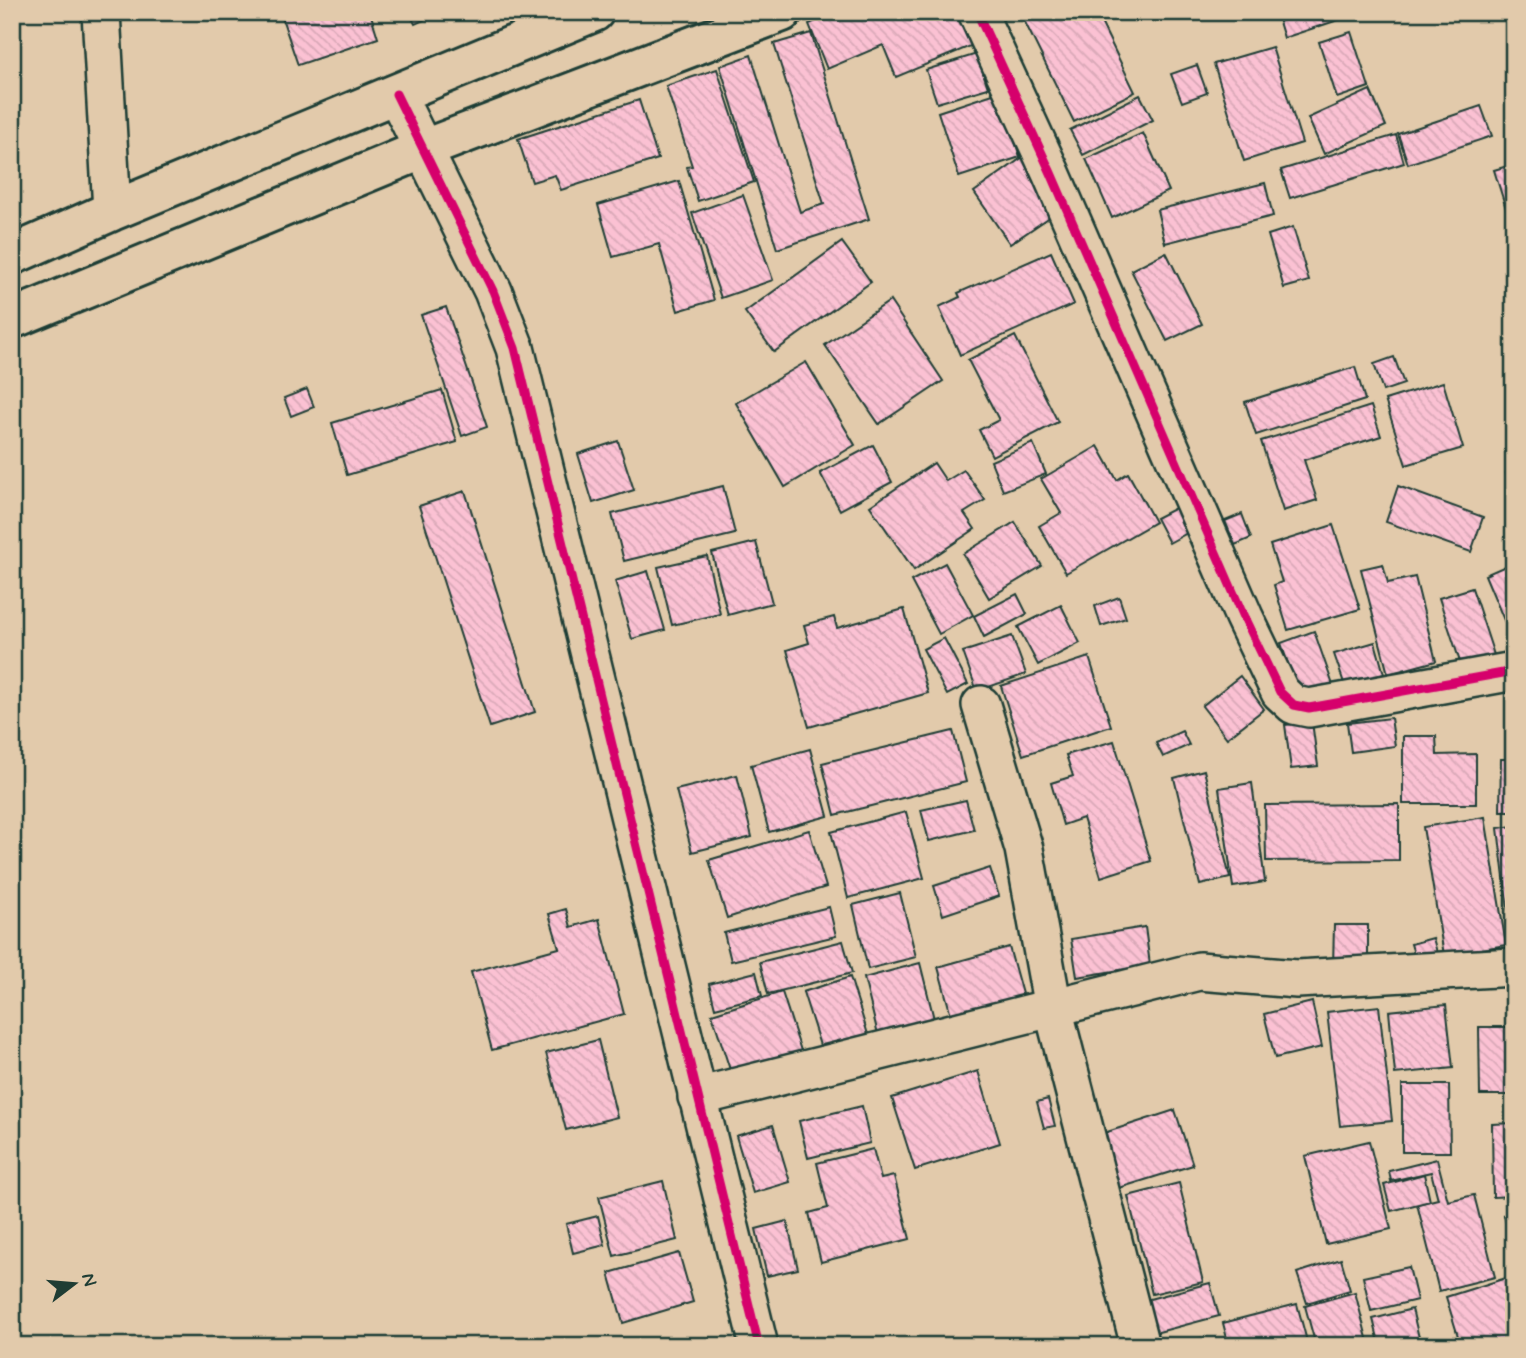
<svg xmlns="http://www.w3.org/2000/svg" width="1526" height="1358" viewBox="0 0 1526 1358" font-family="Mynerve,sans-serif">
  <style>
    .building { fill: url(#building-back-hatch); stroke: #1f3d34; stroke-width: 2 }
    .lines { fill: none; stroke-linecap: round; stroke-linejoin: round }
    .minor-casing { stroke: #1f3d34; stroke-width: 42 }
    .tertiary-casing { stroke: #1f3d34; stroke-width: 44 }
    .minor { stroke: #e2caab; stroke-width: 37 }
    .tertiary { stroke: #e2caab; stroke-width: 38 }
    .cycleway-casing { stroke: #e2caab; stroke-width: 13 }
    .cycleway { stroke: #d6006c; stroke-width: 9 }
  </style>
  <defs>
    <pattern id="building-back-hatch" width="6" height="6" patternUnits="userSpaceOnUse" patternTransform="scale(1.75)"><rect width="6" height="6" fill="#fbc1d3"/><path d="M-1 5l2 2M0 0l6 6M5-1l2 2" fill="none" stroke="#d7a7b6"/></pattern>
  </defs>
  <rect width="100%" height="100%" fill="#e2caab"/>
  <filter id="ink" filterUnits="userSpaceOnUse"><feTurbulence type="fractalNoise" baseFrequency=".0143" numOctaves="2"/><feDisplacementMap in="SourceGraphic" scale="14" xChannelSelector="R" yChannelSelector="G"/><feConvolveMatrix kernelMatrix="1 2 1 2 8 2 1 2 1" color-interpolation-filters="sRGB"/></filter>
  <g filter="url(#ink)">
    <g class="building">
      <polygon points="280,12 370,12 378,38 298,65"/>
      <polygon points="409,12 441,12 415,24"/>
      <polygon points="837,12 965,12 978,43 896,77 883,45 827,69 809,24"/>
      <polygon points="1020,12 1096,12 1135,92 1074,122"/>
      <polygon points="1276,12 1342,12 1344,18 1284,38"/>
      <polygon points="1351,32 1369,87 1337,98 1319,42"/>
      <polygon points="811,33 869,219 777,249 720,66 751,55 800,212 824,204 774,44"/>
      <polygon points="1272,47 1302,143 1244,161 1214,64"/>
      <polygon points="977,54 988,88 937,103 926,70"/>
      <polygon points="1197,65 1207,93 1182,102 1171,74"/>
      <polygon points="717,69 754,182 698,201 687,167 692,166 666,86"/>
      <polygon points="1370,90 1386,126 1324,154 1308,118"/>
      <polygon points="999,92 1020,157 959,177 938,112"/>
      <polygon points="1140,95 1153,120 1083,155 1070,130"/>
      <polygon points="639,100 658,159 561,190 555,175 532,182 518,139"/>
      <polygon points="1481,106 1492,136 1408,164 1398,134"/>
      <polygon points="1143,133 1169,191 1112,218 1086,159"/>
      <polygon points="1396,135 1404,163 1290,198 1281,170"/>
      <polygon points="1023,157 1060,210 1010,244 974,192"/>
      <polygon points="1514,164 1514,234 1494,170"/>
      <polygon points="679,181 714,300 678,311 659,244 613,257 598,205"/>
      <polygon points="1265,183 1273,216 1165,243 1157,210"/>
      <polygon points="743,195 773,280 721,298 692,213"/>
      <polygon points="1293,227 1309,281 1284,288 1268,235"/>
      <polygon points="842,242 871,282 774,352 745,312"/>
      <polygon points="1051,252 1074,304 960,355 939,307 960,297 958,293"/>
      <polygon points="1166,252 1202,324 1167,341 1131,270"/>
      <polygon points="890,301 943,381 879,424 825,345"/>
      <polygon points="446,307 487,427 462,436 421,315"/>
      <polygon points="1015,336 1058,422 992,456 979,430 999,420 968,360"/>
      <polygon points="1394,357 1404,384 1383,391 1374,364"/>
      <polygon points="806,362 855,445 785,487 736,403"/>
      <polygon points="1355,367 1365,400 1256,435 1245,402"/>
      <polygon points="1443,382 1463,448 1406,465 1385,400"/>
      <polygon points="307,389 314,407 291,416 284,398"/>
      <polygon points="442,390 457,442 347,475 332,423"/>
      <polygon points="1371,406 1381,436 1304,460 1317,500 1283,511 1261,441"/>
      <polygon points="618,441 634,490 593,503 578,454"/>
      <polygon points="1033,443 1046,474 1003,491 991,461"/>
      <polygon points="873,445 892,482 840,510 820,473"/>
      <polygon points="1098,446 1117,480 1128,473 1155,522 1066,573 1039,526 1061,513 1041,479"/>
      <polygon points="934,463 946,481 964,470 985,500 964,513 975,529 914,570 870,506"/>
      <polygon points="1514,471 1514,507 1506,473"/>
      <polygon points="723,486 735,534 624,561 612,514"/>
      <polygon points="1398,486 1483,517 1471,552 1386,522"/>
      <polygon points="465,491 535,712 490,727 419,506"/>
      <polygon points="1183,504 1196,528 1169,543 1156,518"/>
      <polygon points="1242,514 1251,538 1235,545 1225,521"/>
      <polygon points="1015,522 1042,566 989,598 963,554"/>
      <polygon points="1333,525 1360,609 1288,630 1274,585 1282,582 1270,545"/>
      <polygon points="756,542 772,603 728,615 712,553"/>
      <polygon points="707,556 720,614 672,625 658,567"/>
      <polygon points="945,563 973,615 939,634 911,581"/>
      <polygon points="1383,564 1388,583 1415,577 1436,661 1388,674 1361,569"/>
      <polygon points="1510,564 1514,573 1514,621 1506,625 1485,575"/>
      <polygon points="648,571 665,630 632,639 615,581"/>
      <polygon points="1472,588 1495,658 1462,668 1439,598"/>
      <polygon points="1017,594 1027,614 984,637 974,616"/>
      <polygon points="1119,597 1126,618 1101,626 1095,606"/>
      <polygon points="1061,605 1080,643 1038,665 1018,627"/>
      <polygon points="904,609 928,693 809,727 787,650 809,643 804,625 834,617 837,628"/>
      <polygon points="1314,631 1333,685 1299,696 1281,643"/>
      <polygon points="1012,636 1026,674 977,691 963,652"/>
      <polygon points="944,638 968,684 947,695 923,649"/>
      <polygon points="1375,642 1384,674 1345,686 1334,654"/>
      <polygon points="1089,657 1111,726 1023,755 1001,686"/>
      <polygon points="1240,676 1264,709 1227,738 1202,706"/>
      <polygon points="1391,718 1395,746 1351,752 1347,723"/>
      <polygon points="1312,722 1318,766 1291,769 1285,725"/>
      <polygon points="953,731 966,782 835,815 822,763"/>
      <polygon points="1182,731 1189,745 1163,757 1156,743"/>
      <polygon points="1403,736 1436,736 1437,755 1476,754 1476,804 1403,804"/>
      <polygon points="1114,741 1151,861 1101,877 1083,818 1063,825 1051,783 1073,776 1066,755"/>
      <polygon points="810,749 828,816 769,832 751,765"/>
      <polygon points="1501,759 1514,759 1514,811 1500,811"/>
      <polygon points="1204,770 1230,878 1200,885 1174,778"/>
      <polygon points="737,775 752,837 692,852 676,790"/>
      <polygon points="1252,783 1265,882 1233,887 1219,788"/>
      <polygon points="966,800 974,830 929,841 921,810"/>
      <polygon points="1399,804 1399,860 1266,861 1265,805"/>
      <polygon points="906,812 924,878 848,898 831,832"/>
      <polygon points="1485,817 1506,945 1444,955 1423,827"/>
      <polygon points="1514,826 1514,935 1511,935 1498,828"/>
      <polygon points="809,830 826,887 727,918 709,860"/>
      <polygon points="990,868 999,896 943,915 934,886"/>
      <polygon points="900,893 916,957 868,969 853,905"/>
      <polygon points="829,907 836,936 731,961 724,933"/>
      <polygon points="566,909 571,927 599,919 624,1014 492,1050 471,972 559,948 549,914"/>
      <polygon points="1334,925 1368,925 1368,967 1333,967"/>
      <polygon points="1145,927 1150,965 1077,977 1071,939"/>
      <polygon points="1433,938 1438,956 1417,963 1411,944"/>
      <polygon points="843,941 852,973 768,994 760,962"/>
      <polygon points="1009,947 1027,1012 1000,1020 995,1003 951,1015 938,967"/>
      <polygon points="920,963 936,1027 880,1042 864,978"/>
      <polygon points="756,972 762,996 715,1008 709,984"/>
      <polygon points="850,977 871,1044 824,1058 803,992"/>
      <polygon points="782,992 803,1057 733,1079 712,1014"/>
      <polygon points="1312,1002 1322,1047 1275,1058 1264,1014"/>
      <polygon points="1446,1005 1453,1068 1395,1074 1389,1011"/>
      <polygon points="1379,1006 1392,1121 1340,1126 1327,1012"/>
      <polygon points="1479,1027 1514,1027 1514,1095 1480,1095"/>
      <polygon points="598,1040 617,1117 566,1130 546,1053"/>
      <polygon points="978,1071 1000,1143 915,1170 892,1098"/>
      <polygon points="1402,1085 1449,1085 1450,1152 1402,1152"/>
      <polygon points="1048,1099 1055,1126 1044,1128 1037,1102"/>
      <polygon points="862,1106 870,1143 808,1158 799,1121"/>
      <polygon points="1175,1110 1193,1165 1116,1189 1098,1135"/>
      <polygon points="1514,1123 1514,1196 1493,1197 1492,1124"/>
      <polygon points="773,1125 790,1182 753,1193 736,1136"/>
      <polygon points="1369,1141 1391,1229 1326,1244 1305,1156"/>
      <polygon points="873,1149 881,1179 894,1176 910,1239 821,1262 809,1213 828,1208 817,1163"/>
      <polygon points="1437,1159 1448,1201 1474,1195 1495,1277 1439,1291 1417,1204 1438,1199 1431,1172 1391,1181 1389,1171"/>
      <polygon points="1424,1174 1430,1201 1391,1211 1384,1185"/>
      <polygon points="663,1181 677,1240 614,1256 599,1197"/>
      <polygon points="1179,1183 1203,1282 1152,1294 1128,1196"/>
      <polygon points="1514,1212 1514,1229 1508,1231 1504,1215"/>
      <polygon points="598,1216 605,1245 573,1253 566,1224"/>
      <polygon points="787,1221 798,1269 767,1276 756,1229"/>
      <polygon points="1514,1235 1514,1262 1507,1237"/>
      <polygon points="679,1253 693,1302 623,1323 609,1273"/>
      <polygon points="1341,1259 1350,1290 1307,1303 1297,1273"/>
      <polygon points="1409,1267 1417,1300 1371,1311 1363,1277"/>
      <polygon points="1506,1278 1514,1302 1514,1346 1461,1346 1446,1297"/>
      <polygon points="1210,1283 1219,1316 1151,1334 1142,1301"/>
      <polygon points="1355,1292 1369,1346 1316,1346 1305,1306"/>
      <polygon points="1297,1304 1308,1345 1229,1346 1223,1323"/>
      <polygon points="1412,1309 1421,1346 1380,1346 1373,1319"/>
      <polygon points="1201,1338 1203,1346 1173,1346"/>
    </g>
    <g class="lines">
      <g class="minor-casing">
        <g id="minor">
          <polyline points="101,12 112,211"/>
          <polyline points="977,12 1051,173 1244,617 1280,692 1294,705 1309,708 1514,671"/>
          <polyline points="396,94 493,291 515,348 759,1346"/>
          <polyline points="981,705 1024,849 1053,1008 1140,1346"/>
          <polyline points="697,1097 1199,971 1297,979 1514,967"/>
        </g>
      </g>
      <g class="tertiary-casing">
        <g id="tertiary">
          <polyline points="12,255 112,211 594,12"/>
          <polyline points="12,319 424,149 782,12"/>
        </g>
      </g>
      <use href="#minor" class="minor"/>
      <use href="#tertiary" class="tertiary"/>
      <g class="cycleway-casing">
        <g id="cycleway">
          <polyline points="977,12 1051,173 1244,617 1280,692 1294,705 1309,708 1514,671"/>
          <polyline points="396,94 493,291 515,348 759,1346"/>
        </g>
      </g>
      <use href="#cycleway" class="cycleway"/>
    </g>
  </g>
  <rect width="1526" height="1358" fill="none" stroke="#e2caab" stroke-width="42"/>
  <rect x="21" y="21" width="1484" height="1316" fill="none" stroke="#1f3d34" stroke-width="2.5" filter="url(#ink)"/>
  <g transform="translate(74 1284) rotate(74)" stroke="#e2caab" stroke-width="5" paint-order="stroke">
  <path d="M0-5L12 26L0 18L-12 26Z" fill="#1f3d34"/>
  <text y="-10" font-size="19" font-weight="bold" text-anchor="middle" fill="#1f3d34">N</text>
  </g>
</svg>
